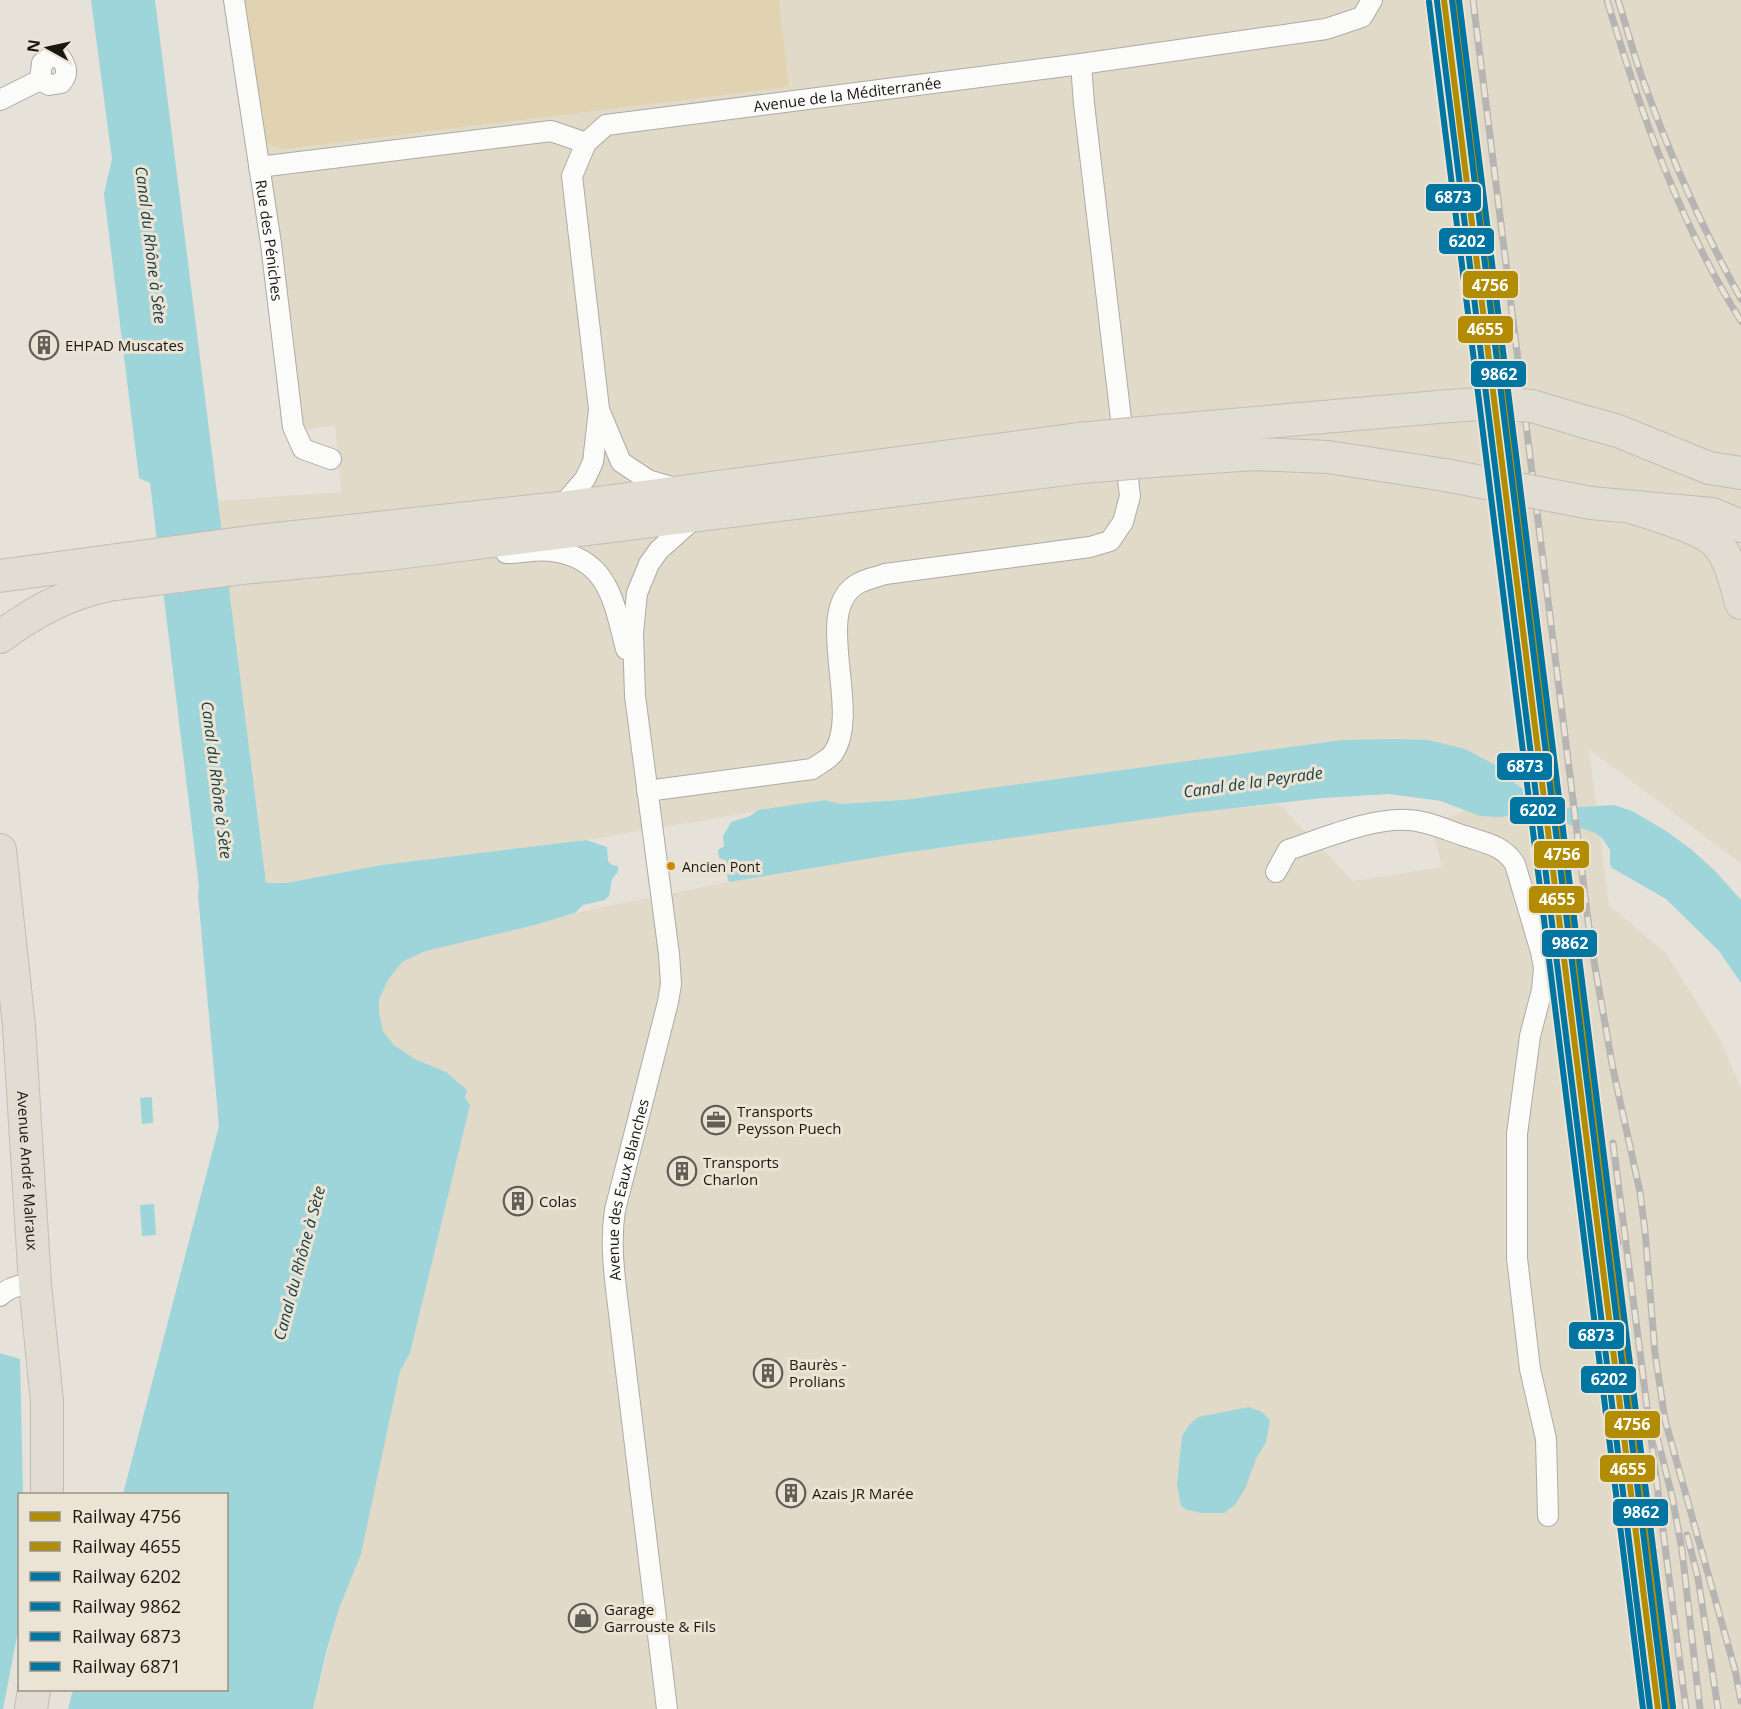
<svg xmlns="http://www.w3.org/2000/svg" width="1741" height="1709" viewBox="0 0 1741 1709" font-family="'Open Sans',sans-serif">
  <style>
    .built { fill: #e1dac9 }
    .green { fill: #e1d3b2 }
    .water { fill: #9dd5da }
    .lines { fill: none; stroke-linecap: round; stroke-linejoin: round }
    .street-casing { stroke: #aeaba4; stroke-width: 22 }
    .primary-casing { stroke: #c0bdb9; stroke-width: 34 }
    .street { stroke: #fbfbf9; stroke-width: 20 }
    .primary { stroke: #e1ddd2; stroke-width: 32 }
    .rail-casing { stroke: #b6b5b3; stroke-width: 7 }
    .rail { stroke: #ebe4d4; stroke-width: 4.5; stroke-dasharray: 14; stroke-linecap: butt }
    .primary-bridge-casing { stroke: #c0bdb9; stroke-width: 34; stroke-linecap: butt }
    .primary-bridge { stroke: #e1ddd2; stroke-width: 32 }
    .rail-1-casing { stroke: #ebe4d4; stroke-width: 10 }
    .rail-2-casing { stroke: #ebe4d4; stroke-width: 10 }
    .rail-3-casing { stroke: #ebe4d4; stroke-width: 10 }
    .rail-4-casing { stroke: #ebe4d4; stroke-width: 10 }
    .rail-5-casing { stroke: #ebe4d4; stroke-width: 10 }
    .rail-6-casing { stroke: #ebe4d4; stroke-width: 10 }
    .rail-1 { stroke: #b28d04; stroke-width: 6 }
    .rail-2 { stroke: #b28d04; stroke-width: 6 }
    .rail-3 { stroke: #0075a1; stroke-width: 6 }
    .rail-4 { stroke: #0075a1; stroke-width: 6 }
    .rail-5 { stroke: #0075a1; stroke-width: 6 }
    .rail-6 { stroke: #0075a1; stroke-width: 6 }
    .bus-dot { fill: #cb8904; stroke: #ebe4d4; stroke-width: 2 }
    .labels { text-anchor: middle; dominant-baseline: central; stroke-width: 6; stroke-linejoin: round; paint-order: stroke }
    .bus-label { font-size: 14px; fill: #1a1712; stroke: #ebe4d4; text-anchor: start }
    .street-label { font-size: 15px; fill: #1a1712; stroke: #ebe4d4 }
    .poi-label { font-size: 15px; fill: #1a1712; stroke: #ebe4d4; text-anchor: start }
    .water-label { font-size: 16px; font-style: italic; fill: #163d43; stroke: #ebe4d4 }
    .line-badge { stroke: #ebe4d4; stroke-width: 2 }
    .badge-label { font-size: 16px; text-anchor: middle; font-weight: bold; fill: #fff }
  </style>
  <rect width="100%" height="100%" fill="#e6e2d9"/>
  <polygon class="built" points="779,0 1741,0 1741,864 1589,749 1609,905 1666,953 1720,1039 1741,1088 1741,1709 313,1709 400,1371 410,1353 447,1198 467,1090 446,1073 415,1059 394,1045 383,1031 379,1012 379,999 388,980 402,962 426,951 531,926 575,913 729,882 902,853 1191,813 1279,804 1353,881 1442,867 1431,823 1522,790 1507,771 1428,740 1342,740 903,800 840,804 825,800 586,840 382,865 286,883 266,883 217,501 341,492 335,425 299,431 262,142 789,87"/>
  <polygon class="green" points="244,0 779,0 789,87 283,149 262,142"/>
  <g class="water">
    <polygon points="91,0 155,0 266,883 286,883 382,865 586,840 607,847 608,861 612,865 618,866 618,872 612,879 609,896 605,900 583,905 575,913 531,926 426,951 402,962 388,980 379,999 379,1012 383,1031 394,1045 415,1059 446,1072 467,1090 465,1098 470,1105 410,1353 400,1371 361,1554 340,1606 327,1649 313,1709 68,1709 73,1690 226,1690 226,1494 123,1494 219,1126 198,895 199,886 150,483 139,478 104,194 112,159"/>
    <polygon points="1397,739 1428,740 1465,749 1507,771 1515,783 1523,789 1567,808 1614,805 1632,811 1666,831 1692,850 1716,872 1741,900 1741,983 1719,951 1666,899 1612,868 1610,865 1610,850 1602,838 1595,833 1535,813 1499,817 1480,816 1441,801 1389,794 1323,798 1191,813 902,853 729,882 726,871 727,861 719,858 718,850 724,846 723,836 731,822 750,816 758,810 825,800 840,804 903,800 1342,740"/>
    <polygon points="152,1097 153,1123 142,1124 140,1098"/>
    <polygon points="154,1204 156,1235 142,1236 140,1205"/>
    <polygon points="0,1353 20,1359 23,1494 20,1494 19,1626 3,1709 0,1709"/>
    <polygon points="1249,1407 1262,1412 1270,1420 1266,1442 1256,1459 1245,1489 1235,1505 1224,1513 1202,1513 1187,1510 1181,1506 1177,1485 1182,1436 1189,1425 1198,1417"/>
  </g>
  <g class="lines">
    <g class="street-casing">
      <g id="street">
        <path id="s1" d="M234,0L271,244L293,427L303,449L331,459"/>
        <path d="M50,57H60C67,67 69,74 61,83L49,85L40,80L42,63Z"/>
        <polyline points="0,100 40,80"/>
        <polyline points="259,167 551,131 586,143"/>
        <polyline points="600,412 621,462 648,480 675,488"/>
        <path id="s2" d="M560,508L585,479L593,462L599,409L572,176L586,143L606,125L1081,64L1326,29L1362,17L1372,0"/>
        <path d="M506,553C521,553 537,549 552,551C609,558 614,603 626,649"/>
        <path d="M647,791L812,769C819,764 830,759 834,752C862,709 810,608 859,583C866,579 877,577 885,574L1090,547L1110,541L1123,522L1130,496L1084,104L1081,64"/>
        <path d="M1276,872L1288,850C1322,839 1373,817 1408,820C1428,821 1446,830 1465,836C1485,843 1503,845 1515,864L1541,952L1544,968L1542,990L1530,1036L1517,1134V1258L1530,1369L1546,1439L1548,1516"/>
        <path d="M0,1296C10,1286 21,1285 35,1284"/>
        <path id="s3" d="M667,1709L618,1305C614,1272 610,1242 615,1210L668,1002L671,984L669,954L635,696L633,633L637,593L649,564L659,550L697,516"/>
      </g>
    </g>
    <g class="primary-casing">
      <g id="primary">
        <polyline points="1582,421 1618,431 1709,468 1741,473"/>
        <polyline points="1163,431 1450,406"/>
        <polyline points="1166,460 1255,454 1328,457 1445,475"/>
        <polyline points="1591,503 1712,514 1741,526"/>
        <path d="M1632,507C1653,515 1705,528 1718,545C1731,561 1736,584 1741,603"/>
        <polyline points="0,576 249,542 560,508 1079,439"/>
        <path d="M0,637C33,612 68,593 109,585L252,567L389,554L1082,467"/>
        <path id="s4" d="M0,850L19,1026L35,1284L47,1401V1494"/>
        <polyline points="31,1709 34,1690"/>
      </g>
    </g>
    <use href="#street" class="street"/>
    <use href="#primary" class="primary"/>
    <g class="rail-casing">
      <g id="rail">
        <polyline points="1473,0 1591,944 1613,1069 1640,1192 1645,1231 1655,1353 1665,1420 1735,1670 1741,1701"/>
        <path d="M1607,0C1640,111 1679,222 1741,321"/>
        <path d="M1618,0C1627,28 1634,56 1644,83C1671,158 1703,230 1741,299"/>
        <polyline points="1592,1101 1601,1161 1618,1243"/>
        <polyline points="1613,1143 1686,1709"/>
        <polyline points="1657,1437 1672,1496 1682,1550 1700,1709"/>
        <polyline points="1630,1490 1637,1569 1644,1709"/>
        <polyline points="1687,1535 1698,1578 1718,1709"/>
      </g>
    </g>
    <use href="#rail" class="rail"/>
    <g class="primary-bridge-casing">
      <g id="primary-bridge">
        <polyline points="1450,406 1494,403 1532,406 1582,421"/>
        <polyline points="1079,439 1163,431"/>
        <polyline points="1082,467 1166,460"/>
        <polyline points="1445,475 1591,503"/>
      </g>
    </g>
    <use href="#primary-bridge" class="primary-bridge"/>
    <g class="rail-1-casing">
      <polyline id="rail-1" points="1455,0 1668,1709"/>
    </g>
    <g class="rail-2-casing">
      <polyline id="rail-2" points="1444,0 1658,1709"/>
    </g>
    <g class="rail-3-casing">
      <polyline id="rail-3" points="1437,1 1650,1709"/>
    </g>
    <g class="rail-4-casing">
      <polyline id="rail-4" points="1452,0 1665,1708"/>
    </g>
    <g class="rail-5-casing">
      <polyline id="rail-5" points="1429,2 1643,1709"/>
    </g>
    <g class="rail-6-casing">
      <polyline id="rail-6" points="1459,0 1673,1707"/>
    </g>
    <use href="#rail-1" class="rail-1"/>
    <use href="#rail-2" class="rail-2"/>
    <use href="#rail-3" class="rail-3"/>
    <use href="#rail-4" class="rail-4"/>
    <use href="#rail-5" class="rail-5"/>
    <use href="#rail-6" class="rail-6"/>
  </g>
  <defs>
    <g id="building-ring" transform="scale(1.5)"><circle r="9.5" fill="#ebe4d4" stroke="#615e58" stroke-width="1.5"/><path d="M-4-6H4V6H1V3H-1V6H-4ZM-2.5-4.3h1.7v1.8h-1.7ZM.8-4.3h1.7v1.8H.8ZM-2.5-1h1.7V.8h-1.7ZM.8-1h1.7V.8H.8Z" fill="#615e58"/></g>
    <g id="office-ring" transform="scale(1.5)"><circle r="9.5" fill="#ebe4d4" stroke="#615e58" stroke-width="1.5"/><path d="M-6-3h4V-5.5h4V-3h4V5H-6ZM-1-4.5V-3h2v-1.5ZM-6 0V1H6V0Z" fill="#615e58"/></g>
    <g id="shop-ring" transform="scale(1.5)"><circle r="9.5" fill="#ebe4d4" stroke="#615e58" stroke-width="1.5"/><path d="M-5-2.5h2.3a2.7 3.5 0 0 1 5.4 0H5L5.5 6h-11ZM-1.5-2.5h3a1.5 2.3 0 0 0-3 0Z" fill="#615e58"/></g>
  </defs>
  <g fill-rule="evenodd">
    <use href="#building-ring" x="44" y="345"/>
    <use href="#office-ring" x="716" y="1120"/>
    <use href="#building-ring" x="682" y="1171"/>
    <use href="#building-ring" x="518" y="1201"/>
    <use href="#building-ring" x="768" y="1373"/>
    <use href="#building-ring" x="791" y="1493"/>
    <use href="#shop-ring" x="583" y="1618"/>
  </g>
  <circle class="bus-dot" cx="671" cy="866" r="5"/>
  <g class="labels">
    <g class="bus-label">
      <text x="682" y="866">Ancien Pont</text>
    </g>
    <g class="street-label">
      <text stroke="none"><textPath href="#s2" startOffset="651">Avenue de la Méditerranée</textPath></text>
      <text stroke="none"><textPath href="#s1" startOffset="243">Rue des Péniches</textPath></text>
      <text stroke="none"><textPath href="#s4" startOffset="322">Avenue André Malraux</textPath></text>
      <text stroke="none"><textPath href="#s3" startOffset="524">Avenue des Eaux Blanches</textPath></text>
    </g>
    <g class="poi-label">
      <text x="65" y="345">EHPAD Muscates</text>
      <text x="737" y="1111">Transports<tspan x="737" dy="17">Peysson Puech</tspan></text>
      <text x="703" y="1162">Transports<tspan x="703" dy="17">Charlon</tspan></text>
      <text x="539" y="1201">Colas</text>
      <text x="789" y="1364">Baurès -<tspan x="789" dy="17">Prolians</tspan></text>
      <text x="812" y="1493">Azais JR Marée</text>
      <text x="604" y="1609">Garage<tspan x="604" dy="17">Garrouste &amp; Fils</tspan></text>
    </g>
    <g class="water-label">
      <text transform="translate(151 245) rotate(83)">Canal du Rhône à Sète</text>
      <text transform="translate(217 780) rotate(83)">Canal du Rhône à Sète</text>
      <text transform="translate(1253 782) rotate(-8)">Canal de la Peyrade</text>
      <text transform="translate(299 1263) rotate(-75)">Canal du Rhône à Sète</text>
    </g>
  </g>
  <g class="line-badge">
    <rect x="1425" y="183" width="57" height="29" rx="6" fill="#0075a1"/>
    <rect x="1438" y="227" width="57" height="28" rx="6" fill="#0075a1"/>
    <rect x="1462" y="270" width="57" height="29" rx="6" fill="#b28d04"/>
    <rect x="1457" y="315" width="57" height="29" rx="6" fill="#b28d04"/>
    <rect x="1470" y="360" width="57" height="28" rx="6" fill="#0075a1"/>
    <rect x="1496" y="752" width="57" height="29" rx="6" fill="#0075a1"/>
    <rect x="1509" y="796" width="57" height="29" rx="6" fill="#0075a1"/>
    <rect x="1533" y="840" width="57" height="29" rx="6" fill="#b28d04"/>
    <rect x="1528" y="885" width="57" height="29" rx="6" fill="#b28d04"/>
    <rect x="1541" y="929" width="57" height="29" rx="6" fill="#0075a1"/>
    <rect x="1568" y="1321" width="57" height="29" rx="6" fill="#0075a1"/>
    <rect x="1580" y="1365" width="57" height="29" rx="6" fill="#0075a1"/>
    <rect x="1604" y="1410" width="57" height="29" rx="6" fill="#b28d04"/>
    <rect x="1599" y="1454" width="57" height="29" rx="6" fill="#b28d04"/>
    <rect x="1612" y="1498" width="57" height="29" rx="6" fill="#0075a1"/>
  </g>
  <g class="badge-label">
    <text x="1453" y="203">6873</text>
    <text x="1467" y="247">6202</text>
    <text x="1490" y="291">4756</text>
    <text x="1485" y="335">4655</text>
    <text x="1499" y="380">9862</text>
    <text x="1525" y="772">6873</text>
    <text x="1538" y="816">6202</text>
    <text x="1562" y="860">4756</text>
    <text x="1557" y="905">4655</text>
    <text x="1570" y="949">9862</text>
    <text x="1596" y="1341">6873</text>
    <text x="1609" y="1385">6202</text>
    <text x="1632" y="1430">4756</text>
    <text x="1628" y="1475">4655</text>
    <text x="1641" y="1518">9862</text>
  </g>
  <rect x="18" y="1493" width="210" height="198" fill="#ebe4d4" stroke="#979286" stroke-width="1.5"/>
  <rect x="30" y="1512" width="30" height="9" fill="#b28d04" stroke="#979286" stroke-width="1.5"/>
  <text x="72" y="1523" font-size="18" fill="#1a1712">Railway 4756</text>
  <rect x="30" y="1542" width="30" height="9" fill="#b28d04" stroke="#979286" stroke-width="1.5"/>
  <text x="72" y="1553" font-size="18" fill="#1a1712">Railway 4655</text>
  <rect x="30" y="1572" width="30" height="9" fill="#0075a1" stroke="#979286" stroke-width="1.5"/>
  <text x="72" y="1583" font-size="18" fill="#1a1712">Railway 6202</text>
  <rect x="30" y="1602" width="30" height="9" fill="#0075a1" stroke="#979286" stroke-width="1.5"/>
  <text x="72" y="1613" font-size="18" fill="#1a1712">Railway 9862</text>
  <rect x="30" y="1632" width="30" height="9" fill="#0075a1" stroke="#979286" stroke-width="1.5"/>
  <text x="72" y="1643" font-size="18" fill="#1a1712">Railway 6873</text>
  <rect x="30" y="1662" width="30" height="9" fill="#0075a1" stroke="#979286" stroke-width="1.5"/>
  <text x="72" y="1673" font-size="18" fill="#1a1712">Railway 6871</text>
  <g transform="translate(48 48) rotate(278)" stroke="#ebe4d4" stroke-width="4.5" paint-order="stroke">
  <path d="M0-4.5L10 22L0 15L-10 22Z" fill="#1a1712"/>
  <text y="-9" font-size="16" font-weight="bold" text-anchor="middle" fill="#1a1712">N</text>
  </g>
</svg>
